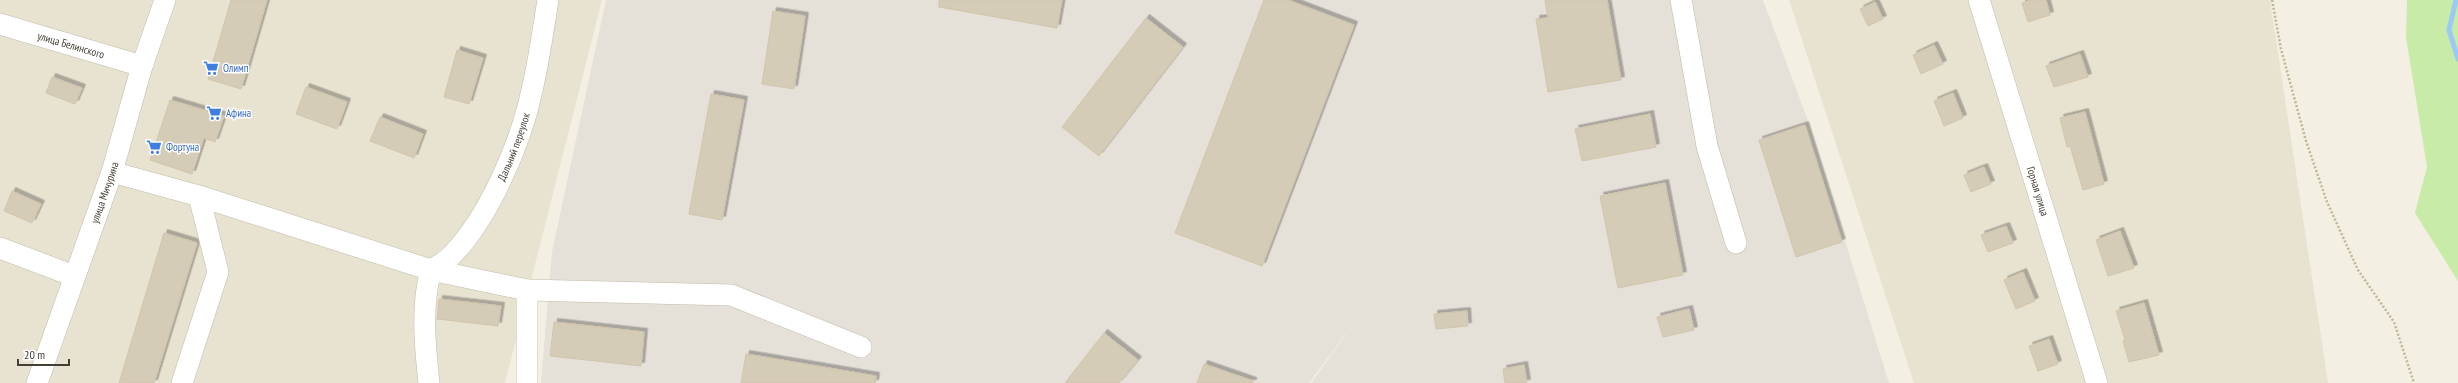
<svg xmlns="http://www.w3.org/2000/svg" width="2458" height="383" viewBox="0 0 2458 383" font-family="'PT Sans Narrow',sans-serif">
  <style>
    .residential { fill: #e8e2d1 }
    .industrial { fill: #e5e0d8 }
    .green { fill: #c8eba8 }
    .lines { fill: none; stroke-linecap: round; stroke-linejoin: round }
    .stream { stroke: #9acaf6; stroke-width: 5 }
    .building { fill: #d5ccb8; stroke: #d1c5aa; filter: url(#shadow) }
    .minor-casing { stroke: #c2bba8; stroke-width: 22 }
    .path { stroke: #c2b595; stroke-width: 2.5; stroke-dasharray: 2 2; stroke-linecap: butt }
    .minor { stroke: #fff; stroke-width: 21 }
    .labels { text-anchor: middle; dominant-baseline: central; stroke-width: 3; stroke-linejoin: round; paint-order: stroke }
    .street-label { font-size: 11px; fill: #453f33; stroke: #fff }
    .shop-label { font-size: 11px; fill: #366cbe; stroke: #fff; text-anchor: start }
  </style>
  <defs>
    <filter id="shadow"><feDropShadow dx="3.5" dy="-3.5" stdDeviation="0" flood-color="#0004"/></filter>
  </defs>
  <rect width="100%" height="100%" fill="#f3efe3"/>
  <g class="residential">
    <polygon points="0,0 602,0 505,383 0,383"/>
    <polygon points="1789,0 2270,0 2328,383 1914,383"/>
  </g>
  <polygon class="industrial" points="606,0 1763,0 1807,118 1889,383 1311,383 1361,314 1309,383 541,383 552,252"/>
  <polygon class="green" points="2407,0 2458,0 2458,281 2415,213 2427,167 2406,37"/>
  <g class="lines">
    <polyline class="stream" points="2456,0 2449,30 2458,59"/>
  </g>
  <g class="building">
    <polygon points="231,0 267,0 241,89 208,79"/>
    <polygon points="939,0 1062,0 1057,28 939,7"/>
    <polygon points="1264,0 1288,0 1354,25 1262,266 1175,233"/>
    <polygon points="1545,0 1607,0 1621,80 1548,92 1536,19 1548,18"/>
    <polygon points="2031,0 2046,0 2050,15 2028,22 2022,3"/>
    <polygon points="1875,2 1883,19 1868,26 1860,9"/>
    <polygon points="773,11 805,16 794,89 762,84"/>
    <polygon points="1146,18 1183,47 1099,156 1062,127"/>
    <polygon points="1934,45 1943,64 1921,74 1913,55"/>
    <polygon points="457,50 483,58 469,104 444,97"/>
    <polygon points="2080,54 2088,77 2054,87 2046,66"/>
    <polygon points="52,77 82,88 75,104 46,93"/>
    <polygon points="306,87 347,102 337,129 296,114"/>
    <polygon points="1953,93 1963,118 1944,126 1934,101"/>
    <polygon points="711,94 744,100 722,220 689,214"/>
    <polygon points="170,100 224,116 215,142 204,138 192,174 150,160"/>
    <polygon points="2085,112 2104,184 2083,190 2070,146 2067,147 2060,118"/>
    <polygon points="1650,114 1656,147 1582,161 1575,129"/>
    <polygon points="380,117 423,134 414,158 370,141"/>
    <polygon points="1805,125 1842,242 1796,257 1759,140"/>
    <polygon points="1984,167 1991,184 1971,192 1964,175"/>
    <polygon points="1665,183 1683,275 1618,288 1600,196"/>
    <polygon points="12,191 41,204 32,223 4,211"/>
    <polygon points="2006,226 2013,243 1988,252 1981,235"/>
    <polygon points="2120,231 2134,268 2108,276 2096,240"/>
    <polygon points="164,233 197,243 154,383 119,383"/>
    <polygon points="2023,272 2035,301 2016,309 2004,280"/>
    <polygon points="439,299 501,306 498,326 437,319"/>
    <polygon points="2144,303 2159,355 2129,362 2123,341 2125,340 2116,311"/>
    <polygon points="1689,309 1694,330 1663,337 1657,317"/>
    <polygon points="1467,311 1468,326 1436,329 1434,314"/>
    <polygon points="554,322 644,332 641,366 550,356"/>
    <polygon points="1104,333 1138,360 1119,383 1065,383"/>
    <polygon points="2049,339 2058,364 2038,371 2029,346"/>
    <polygon points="746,354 876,376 875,383 741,383"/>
    <polygon points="1204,364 1253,381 1253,383 1197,383"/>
    <polygon points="1524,365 1527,383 1505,383 1503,369"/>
  </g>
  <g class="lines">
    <g class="minor-casing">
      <g id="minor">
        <polyline points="1681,0 1707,146 1736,243"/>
        <path id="s1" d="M1979,0L2097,383"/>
        <path id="s2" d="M0,24L142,66"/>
        <polyline points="112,172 199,196 431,270 527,290 527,383"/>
        <polyline points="0,248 74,276"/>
        <polyline points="527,290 731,295 861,347"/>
        <path id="s3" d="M37,383L112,172L142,66L165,0"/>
        <polyline points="182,383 218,272 199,196"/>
        <path id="s4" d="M429,383C425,346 421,305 431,270C437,266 444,263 449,258C488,220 521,143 532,90C539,61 543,30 548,0"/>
      </g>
    </g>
    <polyline class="path" points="2272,0 2281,49 2306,141 2327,202 2358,270 2394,322 2414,383"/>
    <use href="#minor" class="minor"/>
  </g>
  <defs>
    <g id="supermarket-bare" transform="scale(1.2)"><path d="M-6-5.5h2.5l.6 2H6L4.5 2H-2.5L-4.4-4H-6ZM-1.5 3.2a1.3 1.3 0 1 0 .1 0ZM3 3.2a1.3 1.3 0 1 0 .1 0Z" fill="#3f7fe0" stroke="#fff" stroke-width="2.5" paint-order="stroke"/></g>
  </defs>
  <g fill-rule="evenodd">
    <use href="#supermarket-bare" x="211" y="68"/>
    <use href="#supermarket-bare" x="214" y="113"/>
    <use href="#supermarket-bare" x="154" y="147"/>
  </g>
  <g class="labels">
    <g class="street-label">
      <text stroke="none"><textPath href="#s2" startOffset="74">улица Белинского</textPath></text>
      <text stroke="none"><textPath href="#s4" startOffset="265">Дальний переулок</textPath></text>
      <text stroke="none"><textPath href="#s1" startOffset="200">Горная улица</textPath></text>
      <text stroke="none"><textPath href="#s3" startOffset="202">улица Мичурина</textPath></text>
    </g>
    <g class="shop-label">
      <text x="223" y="68">Олимп</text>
      <text x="226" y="113">Афина</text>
      <text x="166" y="147">Фортуна</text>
    </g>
  </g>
  <path d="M18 359v6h51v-6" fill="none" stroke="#453f33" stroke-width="2"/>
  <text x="24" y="359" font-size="12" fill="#453f33" stroke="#ffffff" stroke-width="3" paint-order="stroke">20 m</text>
</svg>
